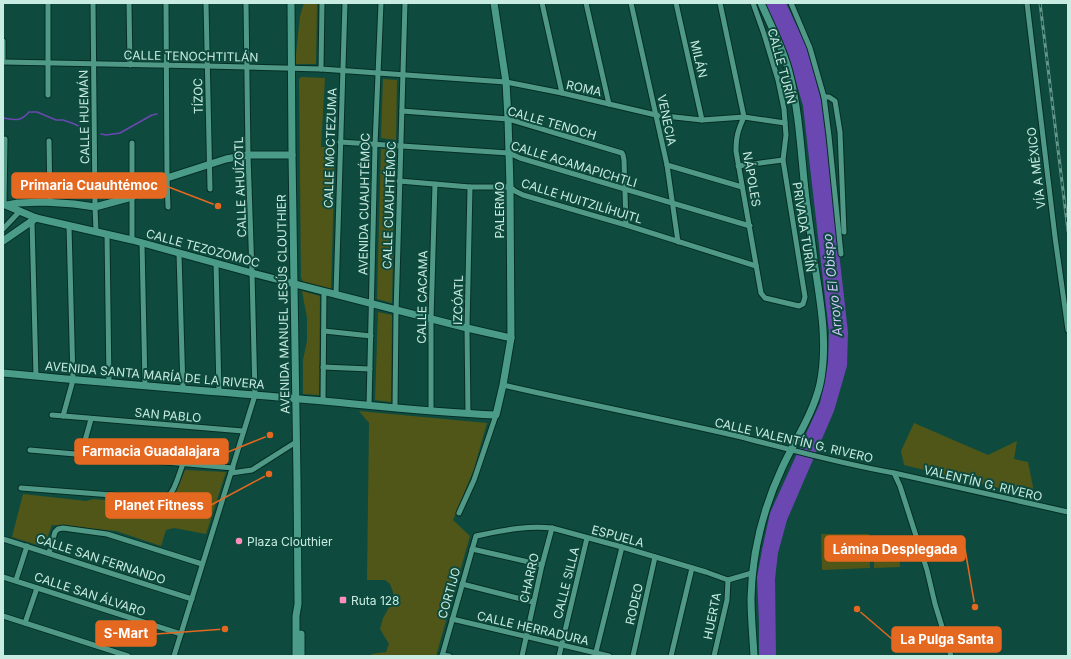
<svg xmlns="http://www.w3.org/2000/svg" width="1071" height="659" viewBox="0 0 1071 659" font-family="Inter,sans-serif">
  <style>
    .green { fill: #505618 }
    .water { fill: #6a47b1 }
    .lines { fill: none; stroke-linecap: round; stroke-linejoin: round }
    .stream { stroke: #6a47b1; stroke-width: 1.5 }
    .street-casing { stroke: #042e25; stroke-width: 7 }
    .secondary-casing { stroke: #042e25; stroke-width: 9 }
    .street { stroke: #4f9986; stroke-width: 5 }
    .secondary { stroke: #4a9c88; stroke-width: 7 }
    .rail-casing { stroke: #649689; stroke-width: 3 }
    .rail { stroke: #0e4b3e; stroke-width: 1.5; stroke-dasharray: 4.5; stroke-linecap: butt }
    .poi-dot { fill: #fe8ebc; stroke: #0e4b3e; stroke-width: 1.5 }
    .labels { text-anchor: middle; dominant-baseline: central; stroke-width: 4; stroke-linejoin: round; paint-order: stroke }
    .street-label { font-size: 12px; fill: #c8ece1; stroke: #0e4b3e }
    .poi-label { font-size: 12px; fill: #c8ece1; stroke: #0e4b3e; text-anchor: start }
    .water-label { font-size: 13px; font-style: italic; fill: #d3c7fe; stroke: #0e4b3e }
    .leader { fill: none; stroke: #e56821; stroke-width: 1.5 }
    .callout-dot { fill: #e56821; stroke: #0e4b3e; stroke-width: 1.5 }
    .callout { fill: #e56821; stroke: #e56821; stroke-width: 1.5 }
    .callout-label { font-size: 13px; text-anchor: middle; font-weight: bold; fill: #fff }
  </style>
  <rect width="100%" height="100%" fill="#0e4b3e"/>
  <g class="green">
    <polygon points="304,3 317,3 316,64 295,64 300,16"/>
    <polygon points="301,77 325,78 321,147 335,147 331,290 303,282 301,277 299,79"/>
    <polygon points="383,79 397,80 396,140 381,138"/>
    <polygon points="381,149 395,149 392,303 377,299"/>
    <polygon points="302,291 320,296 319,395 303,394 303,360 307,341 307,318"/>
    <polygon points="378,312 392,315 391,402 375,400"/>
    <polygon points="359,411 487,423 474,469 453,520 470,536 436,656 370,656 372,654 386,652 389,644 380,629 383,618 393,601 393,592 390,584 385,580 367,580 369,423"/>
    <polygon points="914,423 988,455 1017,441 1014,459 1028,462 1035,497 904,465 901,451"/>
    <polygon points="185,470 226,472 206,534 174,528 166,530 161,546 116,531 52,525 44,547 12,537 23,494 86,501 94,499 162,506 173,499"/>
    <polygon points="821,534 869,534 870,568 822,570"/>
    <polygon points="874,553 899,553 900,567 874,568"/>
  </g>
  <polygon class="water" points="765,3 786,3 807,48 822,103 848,332 847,366 834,411 787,520 778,553 775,579 776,656 759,656 759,623 757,577 762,550 770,513 820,403 828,362 829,332 803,106 788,54"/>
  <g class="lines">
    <g class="stream">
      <path d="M3,118C14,120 21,122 29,112H37L56,120H63L72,123L85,129"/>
      <polyline points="101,134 106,135 120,133 152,115 157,114"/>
    </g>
    <g class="street-casing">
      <g id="street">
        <polyline points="48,3 48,95"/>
        <polyline points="93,3 95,207 96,231"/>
        <polyline points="129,3 130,65"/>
        <polyline points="166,3 167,178 168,207"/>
        <polyline points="206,3 210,189"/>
        <polyline points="542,3 562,93"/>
        <polyline points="586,3 609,104"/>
        <polyline points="631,3 667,165 678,242"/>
        <polyline points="676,3 702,120"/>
        <path d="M720,3L744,117C738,130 736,137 736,151L761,293L765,298L799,306L803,304L805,297L783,160L786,135L784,109L778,80L764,34L753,3"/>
        <polyline points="791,3 810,48 824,97 829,136 841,254"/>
        <polyline points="1027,3 1055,237 1068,330"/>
        <polyline points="3,41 3,62"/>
        <polyline points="3,62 207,66 321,69 506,82 562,93 656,115 702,120 744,117 785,123"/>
        <polyline points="321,69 322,3"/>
        <polyline points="824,97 829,97 835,101 840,132 844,232"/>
        <polyline points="402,111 508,119 622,153 623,155 624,160 626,225"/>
        <polyline points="49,141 50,203"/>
        <polyline points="340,142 509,153 520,158 750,226"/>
        <polyline points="132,143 132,240"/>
        <polyline points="667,165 742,187"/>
        <polyline points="738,166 783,160"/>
        <polyline points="399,181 470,187 510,187 515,191 523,195 626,225 756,266"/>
        <polyline points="4,204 5,139"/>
        <polyline points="32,221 36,376"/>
        <polyline points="3,229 20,211"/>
        <polyline points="107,234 109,383"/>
        <polyline points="142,243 145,386"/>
        <polyline points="179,254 183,389"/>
        <polyline points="216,263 219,392"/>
        <polyline points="336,294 345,3"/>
        <polyline points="324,331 371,336"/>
        <polyline points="323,367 370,369"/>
        <path d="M503,385C581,403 659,418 737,436C789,449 841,464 894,473L1068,512"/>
        <polyline points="323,401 324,291"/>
        <polyline points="369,406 375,145 381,3"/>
        <polyline points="395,408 396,313 405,3"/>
        <polyline points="431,411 431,319 435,184"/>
        <polyline points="468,414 467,328 470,187"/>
        <polyline points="52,415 243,431"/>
        <polyline points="63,416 73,380 69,226"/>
        <polyline points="30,450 233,468"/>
        <polyline points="81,455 91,419"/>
        <polyline points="231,473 252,470 296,442"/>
        <polyline points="894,473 900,486 927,570 935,604 951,656"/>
        <path d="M21,488L164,499C174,496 179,473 183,464"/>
        <polyline points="459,513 474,480 496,415"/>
        <polyline points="3,539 192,599"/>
        <polyline points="472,549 542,565"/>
        <polyline points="49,553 55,532 58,529 63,528 107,534 202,564"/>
        <polyline points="3,577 181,634"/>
        <polyline points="16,580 27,546"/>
        <polyline points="462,584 533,602"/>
        <polyline points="3,616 128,656"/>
        <polyline points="452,619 609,656"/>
        <polyline points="25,623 37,588"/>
        <polyline points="442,655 449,656"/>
        <polyline points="174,656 255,395 252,273 248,155 246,3"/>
        <path d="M442,656L476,536C501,531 526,525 552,528L622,547L706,572L728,580L752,573"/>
        <polyline points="522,656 542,565 552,528"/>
        <polyline points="559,656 587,538"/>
        <polyline points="595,656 622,547"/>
        <polyline points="633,656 655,557"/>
        <polyline points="671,656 692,568"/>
        <polyline points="714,656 727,600 728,580"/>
      </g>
    </g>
    <g class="secondary-casing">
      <g id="secondary">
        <polyline points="291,3 292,155 297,478 298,604 296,616 296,656"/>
        <polyline points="3,204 36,218 132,240 252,273 467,328 511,338"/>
        <polyline points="7,205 18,203 44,202 74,204 95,207 132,197 167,178 226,159 248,155 292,155"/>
        <polyline points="3,241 32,221 36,218"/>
        <path d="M3,373C95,382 186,389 278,397C351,403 423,412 496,415L503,385L511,338L510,187L508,119L506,82L494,3"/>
        <polyline points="301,634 301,656"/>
        <path d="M754,656C753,637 751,618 751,598C752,553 763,509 782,468C795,440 813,414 820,384C828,346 821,305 815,267C812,244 809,222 806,199C801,157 800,114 789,72C783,48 771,26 761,3"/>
      </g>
    </g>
    <use href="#street" class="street"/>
    <use href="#secondary" class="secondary"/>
    <g class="rail-casing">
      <polyline id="rail" points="1040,3 1068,231"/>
    </g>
    <use href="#rail" class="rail"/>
  </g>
  <g class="poi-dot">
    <circle cx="239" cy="541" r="4"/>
    <rect x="339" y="596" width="8" height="8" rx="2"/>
  </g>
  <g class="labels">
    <g class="street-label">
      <text transform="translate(191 56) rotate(1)">CALLE TENOCHTITLÁN</text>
      <text transform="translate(699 59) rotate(77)">MILÁN</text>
      <text transform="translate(782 66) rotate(75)">CALLE TURÍN</text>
      <text transform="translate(584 88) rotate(12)">ROMA</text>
      <text transform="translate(198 96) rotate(-91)">TÍZOC</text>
      <text transform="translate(84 117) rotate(-91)">CALLE HUEMÁN</text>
      <text transform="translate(667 120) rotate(78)">VENECIA</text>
      <text transform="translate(552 123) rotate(16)">CALLE TENOCH</text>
      <text transform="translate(330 148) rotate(-88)">CALLE MOCTEZUMA</text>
      <text transform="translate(574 164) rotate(17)">CALLE ACAMAPICHTLI</text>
      <text transform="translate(1036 168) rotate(-97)">VÍA A MÉXICO</text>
      <text transform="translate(752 179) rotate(80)">NÁPOLES</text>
      <text transform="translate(240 187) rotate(-92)">CALLE AHUÍZOTL</text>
      <text transform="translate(582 201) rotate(17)">CALLE HUITZILÍHUITL</text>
      <text transform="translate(364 204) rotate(-89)">AVENIDA CUAUHTÉMOC</text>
      <text transform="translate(389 205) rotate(-88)">CALLE CUAUHTÉMOC</text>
      <text transform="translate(499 210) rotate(-90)">PALERMO</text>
      <text transform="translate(804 227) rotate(81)">PRIVADA TURÍN</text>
      <text transform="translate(203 248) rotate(15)">CALLE TEZOZOMOC</text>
      <text transform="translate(422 297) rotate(-89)">CALLE CACAMA</text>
      <text transform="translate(458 300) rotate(-89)">IZCÓATL</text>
      <text transform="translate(283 304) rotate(-91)">AVENIDA MANUEL JESÚS CLOUTHIER</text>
      <text transform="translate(155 375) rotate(5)">AVENIDA SANTA MARÍA DE LA RIVERA</text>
      <text transform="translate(168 415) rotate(5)">SAN PABLO</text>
      <text transform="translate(794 440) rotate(13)">CALLE VALENTÍN G. RIVERO</text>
      <text transform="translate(983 483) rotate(13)">VALENTÍN G. RIVERO</text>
      <text transform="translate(618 536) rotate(15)">ESPUELA</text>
      <text transform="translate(101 559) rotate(18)">CALLE SAN FERNANDO</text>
      <text transform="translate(529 578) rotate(-77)">CHARRO</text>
      <text transform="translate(566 583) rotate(-76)">CALLE SILLA</text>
      <text transform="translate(449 593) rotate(-74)">CORTIJO</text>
      <text transform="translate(90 594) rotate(18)">CALLE SAN ÁLVARO</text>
      <text transform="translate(634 604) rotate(-77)">RODEO</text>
      <text transform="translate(712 616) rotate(-79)">HUERTA</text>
      <text transform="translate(533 628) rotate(13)">CALLE HERRADURA</text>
    </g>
    <g class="poi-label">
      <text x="247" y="541">Plaza Clouthier</text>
      <text x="351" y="600">Ruta 128</text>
    </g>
    <g class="water-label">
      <text transform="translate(832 285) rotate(-96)">Arroyo El Obispo</text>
    </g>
  </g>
  <path class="leader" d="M218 206L166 186M270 435L228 452M269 474L211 505M975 607L965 549M225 629L156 634M857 609L892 639"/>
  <g class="callout-dot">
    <circle cx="218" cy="206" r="4"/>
    <circle cx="270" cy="435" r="4"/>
    <circle cx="269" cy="474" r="4"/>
    <circle cx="975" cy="607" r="4"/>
    <circle cx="225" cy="629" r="4"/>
    <circle cx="857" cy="609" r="4"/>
  </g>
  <g class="callout">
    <rect x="12" y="173" width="154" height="25" rx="4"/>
    <rect x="75" y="439" width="153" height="25" rx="4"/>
    <rect x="106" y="493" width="105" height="25" rx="4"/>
    <rect x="825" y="536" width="140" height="25" rx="4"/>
    <rect x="96" y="621" width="60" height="25" rx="4"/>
    <rect x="892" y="627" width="109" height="25" rx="4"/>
  </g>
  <g class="callout-label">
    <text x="89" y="190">Primaria Cuauhtémoc</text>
    <text x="151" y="456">Farmacia Guadalajara</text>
    <text x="159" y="510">Planet Fitness</text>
    <text x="895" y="554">Lámina Desplegada</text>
    <text x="126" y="638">S-Mart</text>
    <text x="947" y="644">La Pulga Santa</text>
  </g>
  <rect width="1071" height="659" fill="none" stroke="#c8ece1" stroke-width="8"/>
</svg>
